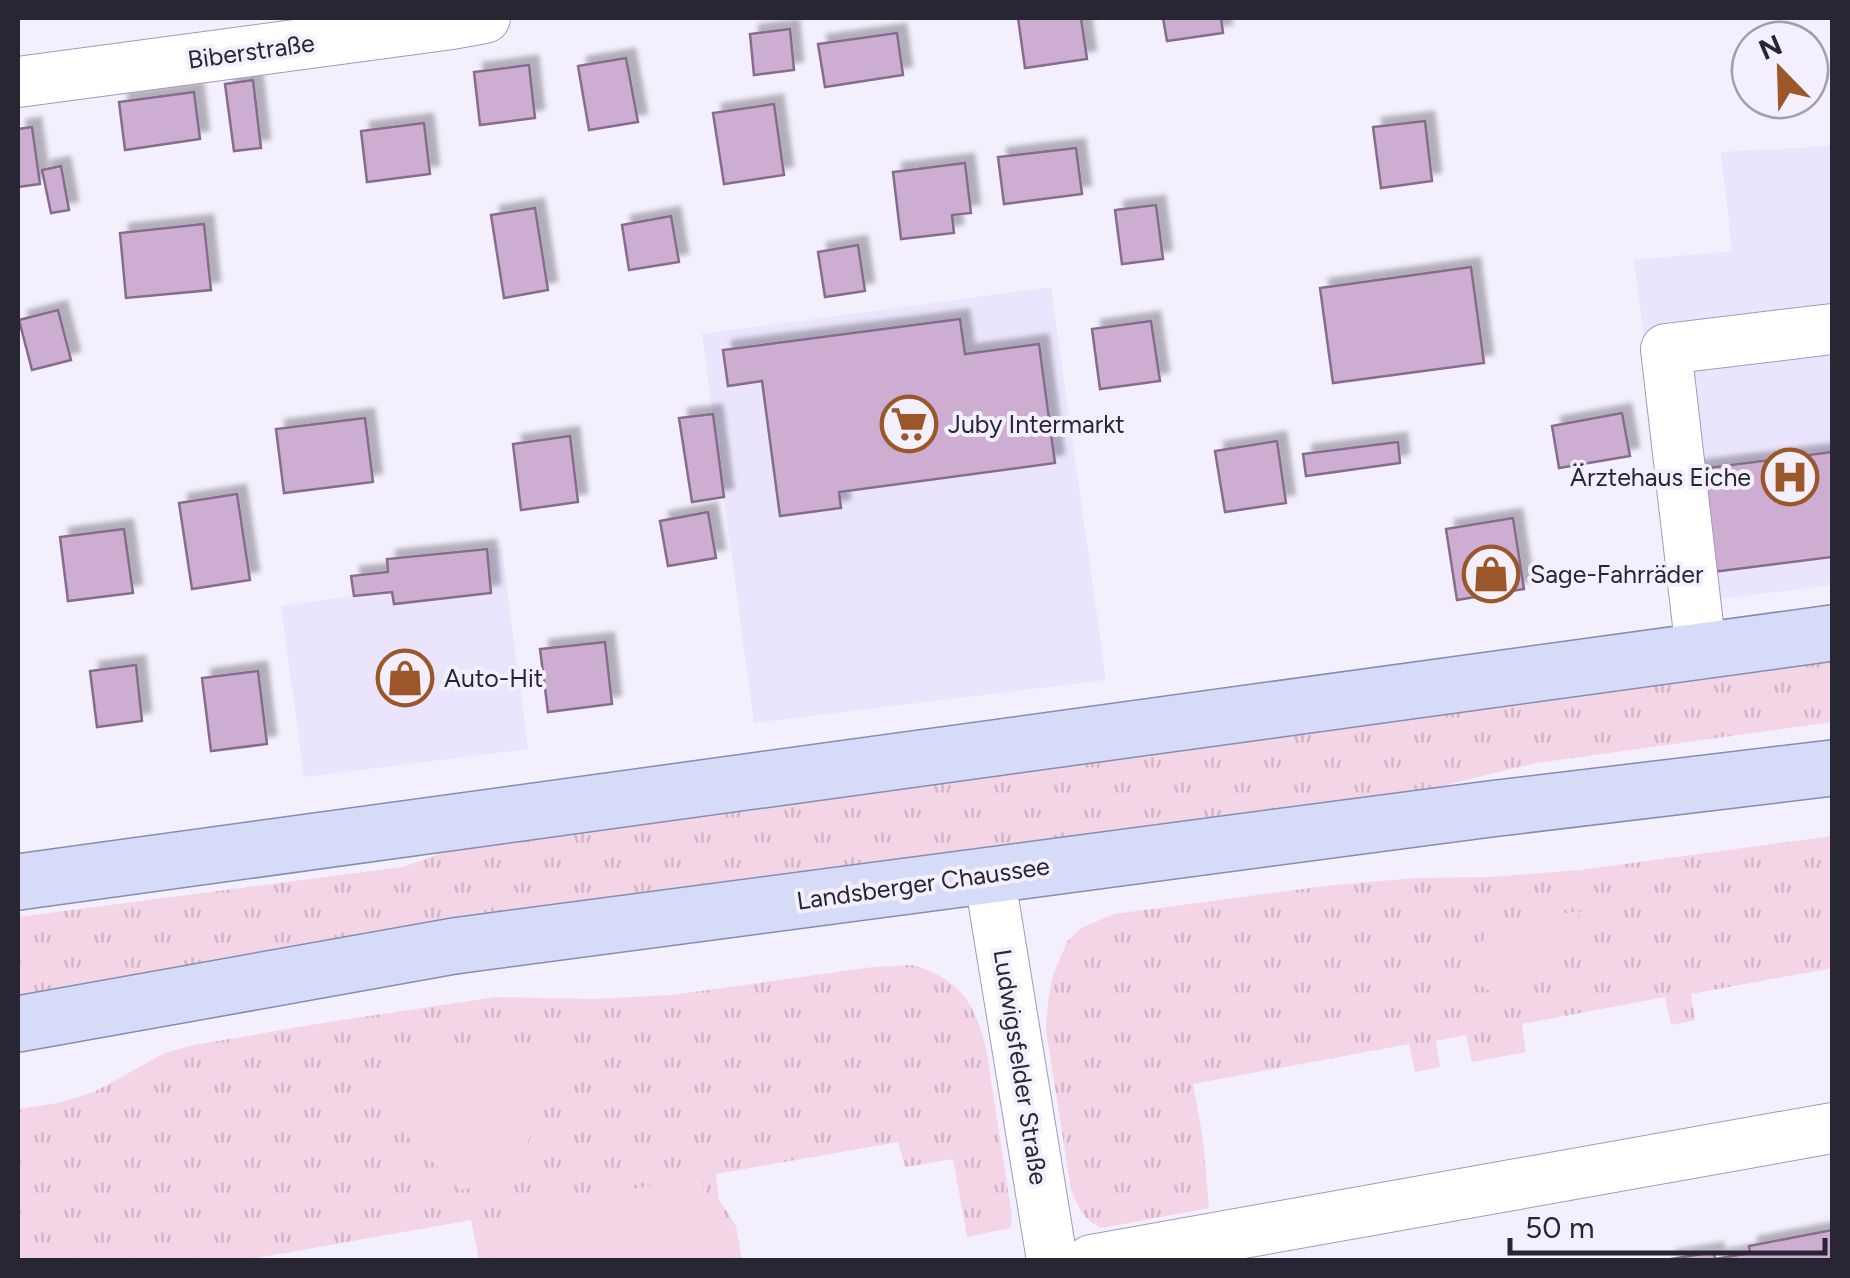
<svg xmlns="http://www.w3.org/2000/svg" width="1850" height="1278" viewBox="0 0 1850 1278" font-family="Figtree,sans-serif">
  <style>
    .built { fill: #ebe4fd }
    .grass { fill: url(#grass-tufts) }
    .pitch { fill: #f3d5e6 }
    .building { fill: #cdadd2; stroke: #856e89; stroke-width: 2.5; filter: url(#shadow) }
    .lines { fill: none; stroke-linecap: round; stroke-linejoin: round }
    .minor-casing { stroke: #a399ba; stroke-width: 52 }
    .major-casing { stroke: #878db0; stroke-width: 58 }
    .minor { stroke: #fff; stroke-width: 50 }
    .major { stroke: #d6dcf8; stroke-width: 55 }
    .labels { text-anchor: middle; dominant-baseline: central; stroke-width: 8; stroke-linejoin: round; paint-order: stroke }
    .street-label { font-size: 25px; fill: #292633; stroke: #f3effd }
    .poi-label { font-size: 25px; fill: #292633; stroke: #f3effd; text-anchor: start }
  </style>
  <defs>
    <pattern id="grass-tufts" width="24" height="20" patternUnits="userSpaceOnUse" patternTransform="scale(2.5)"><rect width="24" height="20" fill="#f3d5e6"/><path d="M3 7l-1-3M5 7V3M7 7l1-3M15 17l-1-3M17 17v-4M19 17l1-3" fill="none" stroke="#d0b7c6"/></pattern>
    <filter id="shadow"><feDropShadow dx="9" dy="-9" stdDeviation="2.5" flood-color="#0004"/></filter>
  </defs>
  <rect width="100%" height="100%" fill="#f3effd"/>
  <g class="built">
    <polygon points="1832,146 1832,585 1680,604 1634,260 1732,251 1721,152"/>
    <polygon points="1051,287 1106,680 754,723 702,334"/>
    <polygon points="502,548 528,749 304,777 281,606 353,596 351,576 388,572 387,559"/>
  </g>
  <g class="grass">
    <polygon points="1832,657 1832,722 1537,763 1457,782 1427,791 418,929 231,957 18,999 18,917 402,867 451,850"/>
    <path d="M1832,836V968L1691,994L1695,1020L1671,1025L1665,997L1522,1024L1526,1052L1472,1062L1466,1035L1436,1041L1440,1067L1415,1072L1409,1044L1193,1084L1203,1139L1209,1208L1102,1228C1083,1221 1078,1206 1071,1189L1046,1031L1048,1001L1053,975L1067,942L1081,928L1114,914L1333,885L1417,878L1491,877L1580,870Z"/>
    <path d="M912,965C959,978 975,1003 986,1048L1012,1216L1010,1228L967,1237L953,1159L905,1167L898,1142L716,1174L719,1199L736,1226L742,1260H479L471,1220L245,1260H18V1109L58,1103L94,1092L165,1053L194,1045L329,1022L496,997L594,999L672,995L873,967Z"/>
  </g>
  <g class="pitch">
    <polygon points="1582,911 1516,1008 1458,971 1498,922"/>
    <polygon points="516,1042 570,1052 509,1182 460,1190 357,1084 413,1059 462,1046"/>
    <polygon points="702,1177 717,1260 514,1260 505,1211"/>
  </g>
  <g class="building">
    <polygon points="1018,18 1081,18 1087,59 1025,68"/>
    <polygon points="1163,18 1221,18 1223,33 1167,41"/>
    <polygon points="790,29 794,70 754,75 750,34"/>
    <polygon points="897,33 903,75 825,87 818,44"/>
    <polygon points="626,58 638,122 589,130 578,66"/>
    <polygon points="529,65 535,118 480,125 474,72"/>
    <polygon points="253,80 261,148 234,151 225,84"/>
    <polygon points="194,92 200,139 125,150 119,102"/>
    <polygon points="774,104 784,175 724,184 713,113"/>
    <polygon points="1425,121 1432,181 1381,188 1373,127"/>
    <polygon points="424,123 430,174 367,182 361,131"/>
    <polygon points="32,127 40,184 18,187 18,129"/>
    <polygon points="1076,148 1082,194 1004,204 998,157"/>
    <polygon points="965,163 971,213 952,215 954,233 901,239 893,172"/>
    <polygon points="61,166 69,210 51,213 42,170"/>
    <polygon points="1156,205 1163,259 1122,264 1115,210"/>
    <polygon points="535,208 548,290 504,298 491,215"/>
    <polygon points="671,216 679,262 629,270 622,225"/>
    <polygon points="204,224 211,290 126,298 120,233"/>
    <polygon points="858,245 865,291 825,297 818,252"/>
    <polygon points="1471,267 1484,363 1333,383 1320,288"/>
    <polygon points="58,310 71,360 32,370 19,320"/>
    <polygon points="960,319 965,354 1039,344 1055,463 839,492 841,508 780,516 762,381 728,386 723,350"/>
    <polygon points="1151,321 1160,381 1100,389 1092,329"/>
    <polygon points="1622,413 1630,456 1559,468 1552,426"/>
    <polygon points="713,414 724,497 692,502 679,418"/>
    <polygon points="365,418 373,482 284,493 276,429"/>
    <polygon points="570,436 578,502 521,510 513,444"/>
    <polygon points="1277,441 1286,503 1225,512 1215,451"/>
    <polygon points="1398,442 1400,463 1306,476 1303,454"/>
    <polygon points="1832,452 1832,557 1704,573 1691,470"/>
    <polygon points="237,494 250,580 192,589 179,503"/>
    <polygon points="708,512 716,558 668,566 660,521"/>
    <polygon points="1513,518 1524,589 1457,600 1446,529"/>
    <polygon points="124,529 133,593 68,601 60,537"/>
    <polygon points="487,549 491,593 394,604 392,592 354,596 351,576 388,572 387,559"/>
    <polygon points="605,642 612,704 548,712 540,649"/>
    <polygon points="136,665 142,721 97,727 90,671"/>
    <polygon points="258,671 267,744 211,751 202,678"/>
    <polygon points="1832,1230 1832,1260 1665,1260 1714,1252 1715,1259 1750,1253 1749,1246"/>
  </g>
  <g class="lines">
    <g class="minor-casing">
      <g id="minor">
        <polyline points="18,82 452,24 485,18"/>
        <polyline points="1701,651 1666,349 1832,329"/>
        <polyline points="989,874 1052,1260"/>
        <polyline points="1091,1260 1832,1128"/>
      </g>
    </g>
    <g class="major-casing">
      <g id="major">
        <polyline points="18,882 1832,633"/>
        <polyline points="18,1024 454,946 1490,809 1832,768"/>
      </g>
    </g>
    <use href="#minor" class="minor"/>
    <use href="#major" class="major"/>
  </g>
  <defs>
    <g id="supermarket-ring" transform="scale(2.875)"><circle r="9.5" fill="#f3effd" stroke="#9b5729" stroke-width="1.5"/><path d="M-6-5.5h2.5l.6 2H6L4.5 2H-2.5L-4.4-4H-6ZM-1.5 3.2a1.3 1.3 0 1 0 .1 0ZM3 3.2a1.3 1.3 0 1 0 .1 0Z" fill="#9b5729"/></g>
    <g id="hospital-ring" transform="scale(2.875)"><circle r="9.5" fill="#f3effd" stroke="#9b5729" stroke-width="1.5"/><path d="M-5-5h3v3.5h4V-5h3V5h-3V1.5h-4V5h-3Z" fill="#9b5729"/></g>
    <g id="shop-ring" transform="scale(2.875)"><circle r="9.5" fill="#f3effd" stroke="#9b5729" stroke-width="1.5"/><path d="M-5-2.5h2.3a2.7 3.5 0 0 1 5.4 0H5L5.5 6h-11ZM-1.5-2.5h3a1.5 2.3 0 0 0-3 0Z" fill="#9b5729"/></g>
  </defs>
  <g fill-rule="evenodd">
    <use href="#supermarket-ring" x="909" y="424"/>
    <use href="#hospital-ring" x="1790" y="477"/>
    <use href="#shop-ring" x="1491" y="574"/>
    <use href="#shop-ring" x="405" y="678"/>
  </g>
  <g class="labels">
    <g class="street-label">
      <text transform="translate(251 51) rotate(-8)">Biberstraße</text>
      <text transform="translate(923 883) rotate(-8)">Landsberger Chaussee</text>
      <text transform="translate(1021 1067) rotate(81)">Ludwigsfelder Straße</text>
    </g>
    <g class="poi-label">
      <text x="948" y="424">Juby Intermarkt</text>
      <text x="1751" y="477" text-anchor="end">Ärztehaus Eiche</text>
      <text x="1530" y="574">Sage-Fahrräder</text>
      <text x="444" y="678">Auto-Hit</text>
    </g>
  </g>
  <rect width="1850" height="1278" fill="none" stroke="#292633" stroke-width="40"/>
  <g transform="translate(1780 70) rotate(337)"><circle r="48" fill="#f3effd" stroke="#a29fac" stroke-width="2.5"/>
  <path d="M0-8L18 38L0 25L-18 38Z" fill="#9b5729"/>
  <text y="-15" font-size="28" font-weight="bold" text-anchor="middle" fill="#292633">N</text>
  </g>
  <path d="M1510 1238v15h315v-15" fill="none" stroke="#292633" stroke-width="5"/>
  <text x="1525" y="1238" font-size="30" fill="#292633" stroke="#f3effd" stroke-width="8" paint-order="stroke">50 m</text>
</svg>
